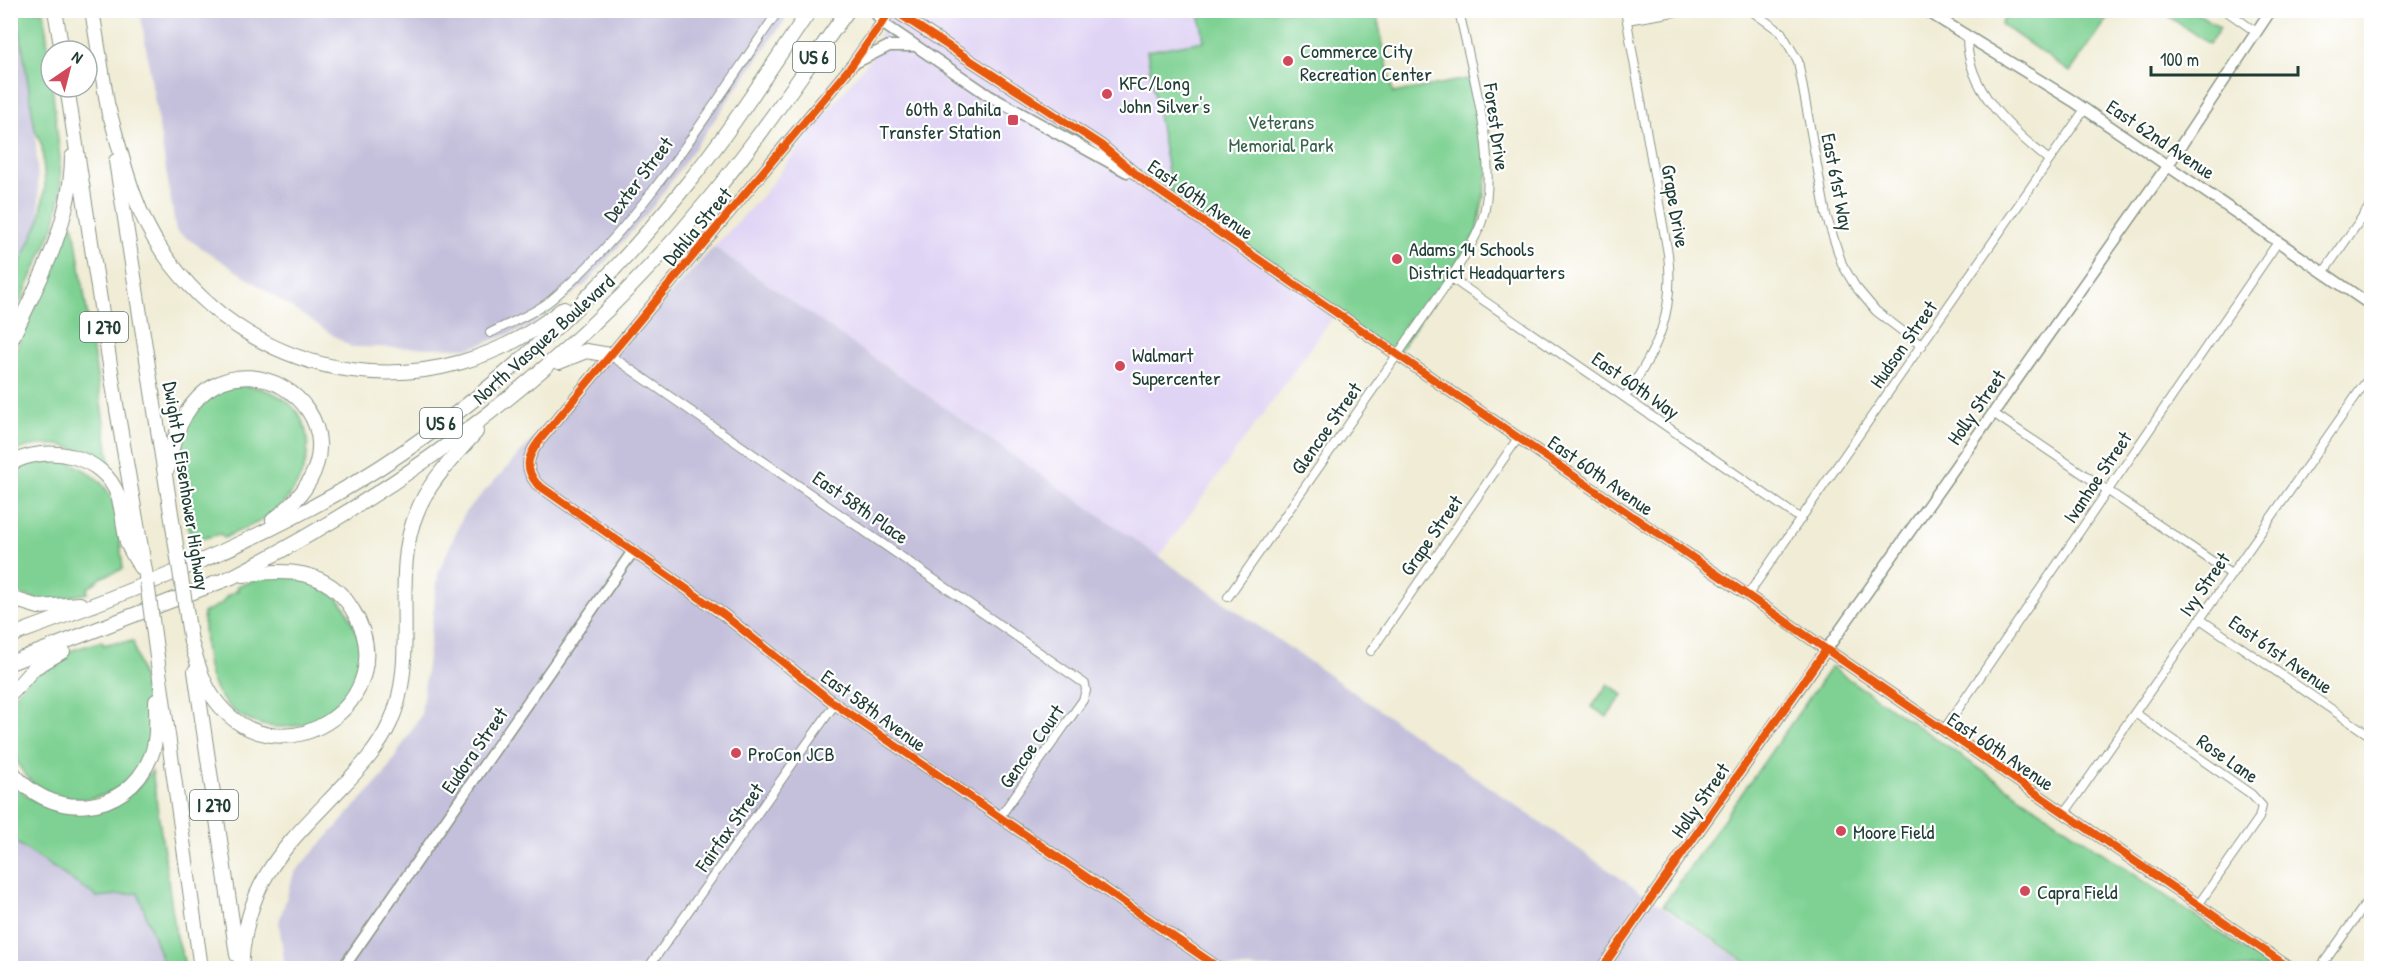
<svg xmlns="http://www.w3.org/2000/svg" width="2382" height="979" viewBox="0 0 2382 979" font-family="'Patrick Hand',sans-serif">
  <style>
    .built { fill: #e0d4f4 }
    .industrial { fill: #c4c0db }
    .green { fill: #7ed193; stroke: #4e8764; stroke-width: 1.5 }
    .lines { fill: none; stroke-linecap: round; stroke-linejoin: round }
    .street-casing { stroke: #889484; stroke-width: 10 }
    .secondary-casing { stroke: #889484; stroke-width: 13 }
    .highway-casing { stroke: #889484; stroke-width: 16 }
    .street { stroke: #fff; stroke-width: 8 }
    .secondary { stroke: #fff; stroke-width: 10 }
    .highway { stroke: #fff; stroke-width: 14 }
    .highway-bridge-casing { stroke: #889484; stroke-width: 16; stroke-linecap: butt }
    .highway-bridge { stroke: #fff; stroke-width: 14 }
    .cycleway-casing { stroke: #fff; stroke-width: 11 }
    .cycleway { stroke: #e8590c; stroke-width: 8 }
    .poi-dot { fill: #d1495b; stroke: #fff; stroke-width: 2 }
    .labels { text-anchor: middle; dominant-baseline: central; stroke-width: 4.5; stroke-linejoin: round; paint-order: stroke }
    .shield { fill: #fff; stroke: #627771; stroke-width: 1.5 }
    .shield-label { font-size: 18px; font-weight: bold; fill: #1f3d34 }
    .poi-label { font-size: 20px; fill: #1f3d34; stroke: #fff; text-anchor: start }
    .park-label { font-size: 20px; fill: #37624c; stroke: #fff }
    .street-label { font-size: 20px; fill: #1f3d34; stroke: #fff }
  </style>
  <rect width="100%" height="100%" fill="#fff"/>
  <filter id="ink" filterUnits="userSpaceOnUse"><feTurbulence type="fractalNoise" baseFrequency=".0167" numOctaves="2"/><feDisplacementMap in="SourceGraphic" scale="12" xChannelSelector="R" yChannelSelector="G"/><feConvolveMatrix kernelMatrix="1 2 1 2 8 2 1 2 1" color-interpolation-filters="sRGB"/></filter>
  <filter id="wash" filterUnits="userSpaceOnUse"><feTurbulence type="fractalNoise" baseFrequency=".008" numOctaves="4" result="noise"/><feDisplacementMap in="SourceGraphic" scale="24" xChannelSelector="R" yChannelSelector="G"/><feGaussianBlur stdDeviation="1.35" result="paint"/><feColorMatrix in="noise" values="0 0 0 0 0 0 0 0 0 0 0 0 0 0 0 0 0 1.4 0 .05"/><feComposite in="paint" operator="in"/></filter>
  <g filter="url(#wash)">
    <rect width="100%" height="100%" fill="#f0ecd5"/>
    <polygon class="built" points="890,11 1199,11 1204,41 1148,51 1334,316 1159,557 714,247 763,195 808,135 870,59"/>
    <g class="industrial">
      <polygon points="17,10 35,130 40,219 11,284 10,11"/>
      <polygon points="140,11 791,11 655,204 586,284 530,326 471,348 351,347 176,231"/>
      <polygon points="714,247 1639,891 1753,968 285,968 279,922 294,873 384,775 421,715 438,573 465,512"/>
      <polygon points="10,839 97,897 138,893 165,968 11,968"/>
    </g>
    <g class="green">
      <polygon points="17,11 44,11 60,158 61,193 54,227 11,323 11,284 40,219 45,186 42,146 35,130"/>
      <polygon points="1199,11 1376,11 1393,93 1473,78 1489,167 1477,232 1397,355 1173,201 1147,51 1204,41"/>
      <polygon points="2010,11 2010,10 2113,11 2070,72 2001,24"/>
      <polygon points="2171,11 2194,11 2220,28 2209,44 2168,16"/>
      <path d="M71,224L74,227L110,462L106,468C81,443 42,438 11,453V361Z"/>
      <path d="M236,386C312,386 329,456 280,507C267,521 241,529 224,538L221,534L191,541L178,466L185,425L213,393Z"/>
      <path d="M62,459C123,483 116,512 123,569L102,577L87,589L88,593L45,602L11,591V469L23,462Z"/>
      <path d="M275,574C289,577 307,578 320,584C334,590 346,607 352,621C354,628 359,636 360,643C372,728 246,762 212,681C204,660 205,635 203,613L221,604L227,596L238,590L237,586Z"/>
      <path d="M102,641L104,645C114,641 123,644 133,641C140,673 154,712 148,744C133,821 11,818 11,731C11,721 9,709 13,699C19,684 44,665 59,656C71,649 88,646 102,641Z"/>
      <polygon points="1831,667 2271,968 1755,968 1663,905"/>
      <polygon points="1608,684 1623,695 1607,717 1592,707"/>
      <path d="M152,771L176,934L186,968H165L138,893L97,897L11,839L10,779C50,829 116,818 152,771Z"/>
    </g>
  </g>
  <g filter="url(#ink)">
    <g class="lines">
      <g class="street-casing">
        <g id="street">
          <polyline points="1750,10 1781,32 1798,61 1826,215 1842,264 1855,286 1876,311 1922,346"/>
          <polyline points="2225,10 2256,32"/>
          <polyline points="1627,20 1686,10"/>
          <path d="M1967,37C1967,90 2010,129 2049,160"/>
          <polyline points="2323,273 2372,203"/>
          <polyline points="1451,278 1801,519"/>
          <path d="M490,333C509,323 534,314 551,300C640,226 712,106 779,10"/>
          <polyline points="610,355 1085,684 1086,691 1083,700 999,818"/>
          <path d="M1625,397C1657,350 1675,314 1668,254L1625,10"/>
          <polyline points="1993,413 2231,574"/>
          <polyline points="1747,596 2085,109"/>
          <path d="M1228,597L1451,278C1462,259 1475,242 1482,221C1500,162 1471,71 1459,10"/>
          <polyline points="2200,619 2372,737"/>
          <polyline points="1371,651 1518,438"/>
          <polyline points="2135,713 2251,794 2262,806 2259,818 2198,905"/>
          <polyline points="1943,731 2278,242"/>
          <polyline points="2064,814 2372,373"/>
          <polyline points="648,968 835,704"/>
          <polyline points="2320,968 2372,895"/>
        </g>
      </g>
      <g class="secondary-casing">
        <g id="secondary">
          <polyline points="874,10 882,23 988,95 1127,172"/>
          <path d="M891,10L852,65L539,441C527,457 524,468 537,484L724,615L835,704L1219,968"/>
          <polyline points="893,10 1101,145 1143,180 2290,968"/>
          <polyline points="1925,10 2073,101 2372,306"/>
          <polyline points="857,62 889,46 912,46"/>
          <polyline points="343,968 633,551"/>
          <polyline points="1602,968 2168,165 2271,10"/>
        </g>
      </g>
      <g class="highway-casing">
        <g id="highway">
          <polyline points="55,10 62,51"/>
          <polyline points="92,10 109,115"/>
          <polyline points="67,87 117,410 147,582"/>
          <path d="M108,107C122,156 133,209 162,251C256,388 437,412 564,308"/>
          <polyline points="116,161 173,526"/>
          <path d="M10,342C39,282 71,225 72,157"/>
          <polyline points="559,362 586,351 610,355"/>
          <path d="M10,464C45,443 104,454 118,496C123,511 123,527 127,542C130,551 136,559 140,567"/>
          <path d="M168,468C195,286 412,417 273,520"/>
          <polyline points="10,598 39,607 80,604"/>
          <path d="M10,636C122,595 232,553 336,494C466,420 590,306 683,189C729,133 769,70 810,10"/>
          <path d="M191,642C197,661 202,681 213,697C277,789 410,700 352,609C327,568 284,569 243,575"/>
          <polyline points="157,657 201,968"/>
          <path d="M10,663L232,577C414,483 578,359 708,200C758,140 802,74 848,10"/>
          <polyline points="195,671 237,955"/>
          <polyline points="10,695 34,668 63,651"/>
          <path d="M10,769C47,821 126,819 151,756C158,739 156,719 156,701"/>
          <path d="M241,968C246,879 283,849 341,788C360,768 379,748 390,723C420,659 390,574 417,512C429,481 455,456 476,432"/>
        </g>
      </g>
      <use href="#street" class="street"/>
      <use href="#secondary" class="secondary"/>
      <use href="#highway" class="highway"/>
      <g class="highway-bridge-casing">
        <g id="highway-bridge">
          <polyline points="173,526 191,642"/>
          <polyline points="147,582 157,657"/>
        </g>
      </g>
      <use href="#highway-bridge" class="highway-bridge"/>
      <g class="cycleway-casing">
        <g id="cycleway">
          <path d="M891,10L852,65L539,441C527,457 524,468 537,484L724,615L835,704L1219,968"/>
          <polyline points="893,10 1101,145 1143,180 2290,968"/>
          <polyline points="1602,968 1825,651"/>
        </g>
      </g>
      <use href="#cycleway" class="cycleway"/>
    </g>
  </g>
  <g class="poi-dot">
    <circle cx="1288" cy="61" r="6"/>
    <circle cx="1107" cy="94" r="6"/>
    <rect x="1007" y="114" width="12" height="12" rx="3"/>
    <circle cx="1397" cy="259" r="6"/>
    <circle cx="1120" cy="366" r="6"/>
    <circle cx="736" cy="753" r="6"/>
    <circle cx="1841" cy="831" r="6"/>
    <circle cx="2025" cy="891" r="6"/>
  </g>
  <g class="labels">
    <g class="shield">
      <rect x="793" y="42" width="42" height="30" rx="4.5"/>
      <rect x="80" y="312" width="48" height="30" rx="4.5"/>
      <rect x="420" y="408" width="42" height="30" rx="4.5"/>
      <rect x="190" y="790" width="48" height="30" rx="4.5"/>
    </g>
    <g class="shield-label">
      <text x="814" y="57">US 6</text>
      <text x="104" y="327">I 270</text>
      <text x="441" y="423">US 6</text>
      <text x="214" y="805">I 270</text>
    </g>
    <g class="poi-label">
      <text x="1300" y="50">Commerce City<tspan x="1300" dy="23">Recreation Center</tspan></text>
      <text x="1119" y="82">KFC/Long<tspan x="1119" dy="23">John Silver's</tspan></text>
      <text x="1001" y="108" text-anchor="end">60th &amp; Dahila<tspan x="1001" dy="23">Transfer Station</tspan></text>
      <text x="1409" y="248">Adams 14 Schools<tspan x="1409" dy="23">District Headquarters</tspan></text>
      <text x="1132" y="354">Walmart<tspan x="1132" dy="23">Supercenter</tspan></text>
      <text x="748" y="753">ProCon JCB</text>
      <text x="1853" y="831">Moore Field</text>
      <text x="2037" y="891">Capra Field</text>
    </g>
    <g class="park-label">
      <text x="1281" y="121">Veterans<tspan x="1281" dy="23">Memorial Park</tspan></text>
    </g>
    <g class="street-label">
      <text transform="translate(1497 127) rotate(82)">Forest Drive</text>
      <text transform="translate(2161 139) rotate(34)">East 62nd Avenue</text>
      <text transform="translate(638 179) rotate(-53)">Dexter Street</text>
      <text transform="translate(1838 182) rotate(79)">East 61st Way</text>
      <text transform="translate(1201 199) rotate(35)">East 60th Avenue</text>
      <text transform="translate(1676 206) rotate(80)">Grape Drive</text>
      <text transform="translate(697 226) rotate(-50)">Dahlia Street</text>
      <text transform="translate(543 339) rotate(-42)">North Vasquez Boulevard</text>
      <text transform="translate(1903 344) rotate(-55)">Hudson Street</text>
      <text transform="translate(1636 385) rotate(35)">East 60th Way</text>
      <text transform="translate(1976 407) rotate(-55)">Holly Street</text>
      <text transform="translate(1326 428) rotate(-55)">Glencoe Street</text>
      <text transform="translate(1601 475) rotate(35)">East 60th Avenue</text>
      <text transform="translate(2097 477) rotate(-56)">Ivanhoe Street</text>
      <text transform="translate(187 486) rotate(81)">Dwight D. Eisenhower Highway</text>
      <text transform="translate(861 507) rotate(35)">East 58th Place</text>
      <text transform="translate(1431 535) rotate(-55)">Grape Street</text>
      <text transform="translate(2204 584) rotate(-55)">Ivy Street</text>
      <text transform="translate(2281 654) rotate(35)">East 61st Avenue</text>
      <text transform="translate(874 710) rotate(36)">East 58th Avenue</text>
      <text transform="translate(1031 746) rotate(-55)">Gencoe Court</text>
      <text transform="translate(474 750) rotate(-55)">Eudora Street</text>
      <text transform="translate(2001 751) rotate(34)">East 60th Avenue</text>
      <text transform="translate(2228 758) rotate(35)">Rose Lane</text>
      <text transform="translate(1700 800) rotate(-55)">Holly Street</text>
      <text transform="translate(729 827) rotate(-55)">Fairfax Street</text>
    </g>
  </g>
  <rect width="2382" height="979" fill="none" stroke="#fff" stroke-width="36"/>
  <g transform="translate(69 69) rotate(35)"><circle r="28" fill="#ffffff" stroke="#a5b1ae" stroke-width="1.5"/>
  <path d="M0-4.5L10 22L0 15L-10 22Z" fill="#d1495b"/>
  <text y="-9" font-size="16" font-weight="bold" text-anchor="middle" fill="#1f3d34">N</text>
  </g>
  <path d="M2151 66v9h147v-9" fill="none" stroke="#1f3d34" stroke-width="3"/>
  <text x="2160" y="66" font-size="18" fill="#1f3d34" stroke="#ffffff" stroke-width="4.5" paint-order="stroke">100 m</text>
</svg>
